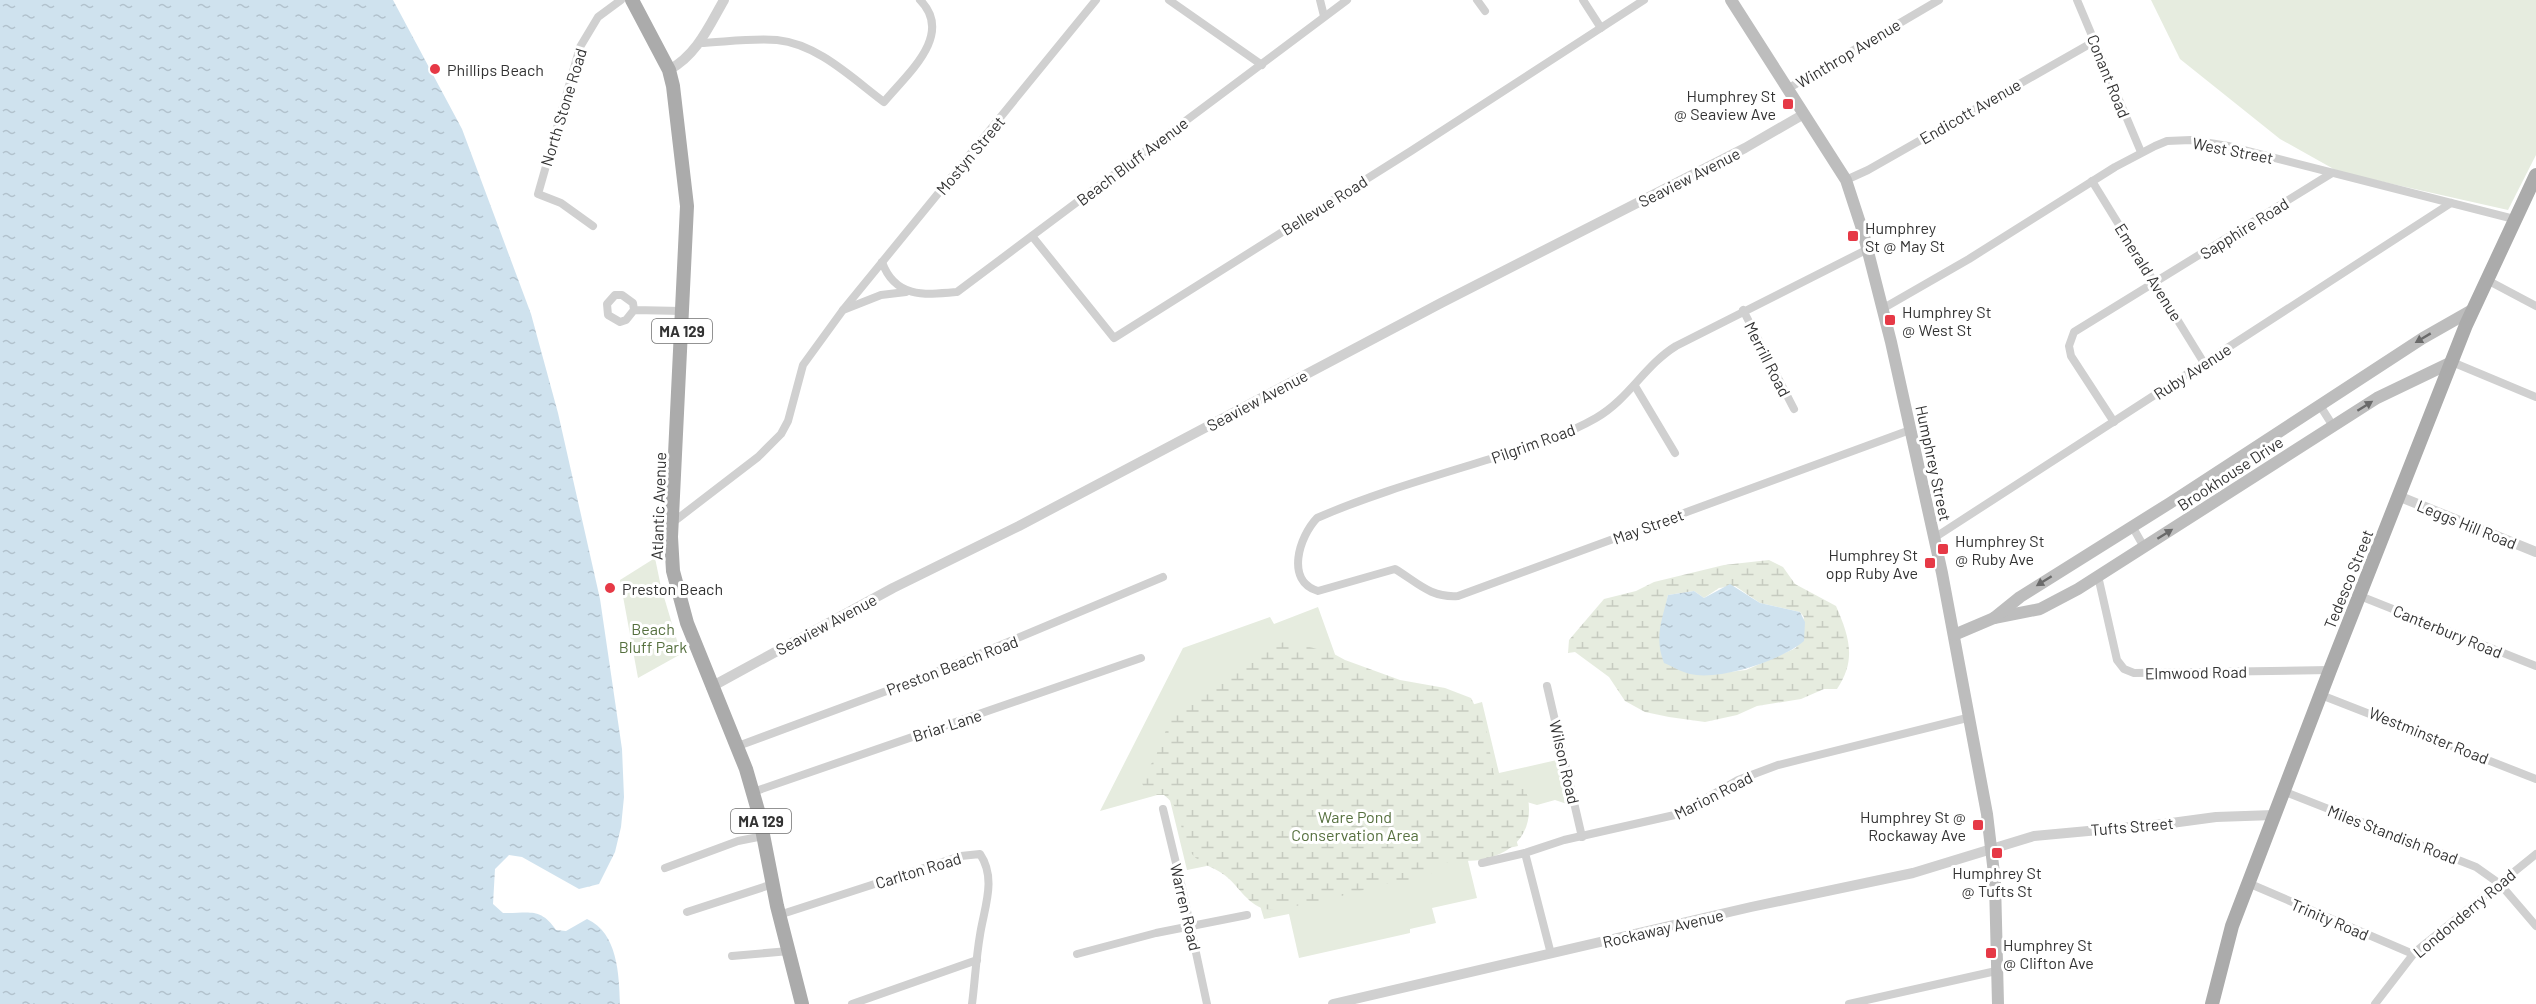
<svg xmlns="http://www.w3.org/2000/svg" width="2536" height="1004" viewBox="0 0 2536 1004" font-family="Barlow,sans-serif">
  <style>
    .green { fill: #e6ecdf }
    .wetland { fill: url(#wetland-marsh); fill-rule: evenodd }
    .water { fill: url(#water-ripples) }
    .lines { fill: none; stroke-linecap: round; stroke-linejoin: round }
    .minor { stroke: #d0d0d0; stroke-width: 8 }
    .tertiary { stroke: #d0d0d0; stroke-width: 10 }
    .secondary { stroke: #bdbdbd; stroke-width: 12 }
    .primary { stroke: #ababab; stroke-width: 14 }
    .oneway { fill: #6a6a6a }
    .poi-dot { fill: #e63946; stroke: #fff; stroke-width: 2 }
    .labels { text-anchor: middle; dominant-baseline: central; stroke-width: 6; stroke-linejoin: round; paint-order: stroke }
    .shield { fill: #fff; stroke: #707070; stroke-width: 1.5 }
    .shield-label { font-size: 15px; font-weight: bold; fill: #333 }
    .street-label { font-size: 16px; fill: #333; stroke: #fff }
    .poi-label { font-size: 16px; fill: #333; stroke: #fff; text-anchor: start }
    .park-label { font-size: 16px; fill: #56703f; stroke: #fff }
  </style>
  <defs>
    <pattern id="wetland-marsh" width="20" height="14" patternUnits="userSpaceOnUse" patternTransform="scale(1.5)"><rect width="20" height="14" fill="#e6ecdf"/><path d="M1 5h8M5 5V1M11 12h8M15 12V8" fill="none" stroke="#c6cbc0"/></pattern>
    <pattern id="water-ripples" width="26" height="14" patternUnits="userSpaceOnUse" patternTransform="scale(1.5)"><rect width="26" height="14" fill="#cfe2ee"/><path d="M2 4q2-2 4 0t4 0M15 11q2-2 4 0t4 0" fill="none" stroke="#b2c2cd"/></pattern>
  </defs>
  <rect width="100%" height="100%" fill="#fff"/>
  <g class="green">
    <polygon points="2151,0 2536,0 2536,155 2508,210 2339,172 2280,139 2180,59"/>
    <polygon points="655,558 661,587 681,654 638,678 620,580"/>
    <polygon points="1318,607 1346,685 1401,725 1482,702 1499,773 1557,760 1567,804 1555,800 1537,805 1527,802 1507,806 1518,846 1467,857 1477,898 1432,908 1436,923 1410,929 1410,933 1299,958 1289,914 1264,919 1246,858 1187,870 1168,792 1100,811 1183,648 1270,617 1274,624"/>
  </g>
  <g class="wetland">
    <path d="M1769,560L1783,567L1795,584L1836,606C1849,636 1857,660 1837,689H1824L1801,699L1757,706L1737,715L1705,722L1669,717L1645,712L1625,701L1609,677L1575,652L1568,653L1569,640L1604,599L1636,591L1654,582L1724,565ZM1735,586L1760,603L1800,612L1804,617L1796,648L1746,670L1704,675L1665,610L1668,595L1694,591L1704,598L1719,588Z"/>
    <path d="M1289,641L1334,654L1345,660L1400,680L1445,688L1471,698L1486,728L1495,781L1514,780L1523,782C1538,818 1525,850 1485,859C1472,862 1457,860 1444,863C1438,864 1437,868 1433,872C1424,881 1407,885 1395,881C1374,888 1281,913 1265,909C1246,904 1238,884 1223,874C1213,867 1200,864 1192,854C1175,833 1189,815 1164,795H1147L1142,783L1144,775L1155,758L1172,715L1180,706L1272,645Z"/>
  </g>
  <g class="water">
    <path d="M0,0H393L462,129L531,314L558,413L600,599L622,749L624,797L621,827L615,852L599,884L579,889L522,857L509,855L495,869L493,904L503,913C527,914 540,906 556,930L566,931L587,919C618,933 619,975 620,1004H0Z"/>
    <path d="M1730,584L1760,603L1800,612L1805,622L1804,641C1782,660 1720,681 1690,674C1681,672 1672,666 1664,663C1654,637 1662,621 1668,595L1694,591L1704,598Z"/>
  </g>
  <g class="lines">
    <g class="minor">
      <polyline points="1169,0 1262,65"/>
      <polyline points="1320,0 1324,16"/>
      <polyline points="1477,0 1485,11"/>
      <polyline points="1583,0 1601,28"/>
      <polyline points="2077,0 2141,152"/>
      <path d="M699,43C724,42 752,38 777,40C818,44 853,79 884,102C906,75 955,35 920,0"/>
      <polyline points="1789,88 1939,0"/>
      <polyline points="1846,180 1868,170 2095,41"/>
      <polyline points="2092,181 2204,363"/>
      <polyline points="593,226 561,203 538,194 580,47 598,17 621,0"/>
      <polyline points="1032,236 1114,338 1411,151 1644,0"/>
      <path d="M1868,249L1676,346C1645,365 1629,399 1596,418C1563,437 1525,448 1490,459C1432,477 1372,494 1317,518C1299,537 1285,581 1318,591L1395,569C1417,582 1430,598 1458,596L1910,430"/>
      <path d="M882,262C895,298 924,295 957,292L1347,0"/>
      <polyline points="2487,280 2536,306"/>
      <polyline points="1882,309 1969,259 2115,167 2155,146 2167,141 2191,140 2228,146 2514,219"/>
      <polyline points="634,310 633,303 622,295 615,295 607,304 608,315 620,322 626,320 634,310 682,311"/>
      <polyline points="843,310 1096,0"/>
      <polyline points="1743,310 1794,409"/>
      <polyline points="2452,362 2536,397"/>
      <polyline points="1635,386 1675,453"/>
      <polyline points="2319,404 2333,426"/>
      <polyline points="2114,422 2071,356 2069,346 2074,332 2332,173"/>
      <polyline points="672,523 758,457 781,434 788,421 803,365 843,310 881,295 906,292"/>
      <polyline points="2132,526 2144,547"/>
      <polyline points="1934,538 2451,203"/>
      <polyline points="2098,576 2117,660 2124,669 2134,673 2330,670"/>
      <polyline points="2360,596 2536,666"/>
      <polyline points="1547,686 1582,837"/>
      <polyline points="2321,695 2536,779"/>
      <polyline points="738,746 927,676 1163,577"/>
      <polyline points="2283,791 2476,867 2500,884 2536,926"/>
      <polyline points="753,792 1141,658"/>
      <polyline points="1163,809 1183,892 1207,1004"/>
      <polyline points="1482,863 1525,853"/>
      <polyline points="665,868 738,841 764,836"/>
      <polyline points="2248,883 2413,954"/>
      <polyline points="687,912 773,884"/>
      <path d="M779,915L961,856L980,854C997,879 984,908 980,935C976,958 975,981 972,1004"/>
      <polyline points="1077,954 1156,933 1247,915"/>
      <polyline points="1551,954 1525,853 1564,840 1679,814 1738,780 1778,765 1967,718"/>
      <polyline points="732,956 789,951"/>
      <polyline points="852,1004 977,960"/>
      <polyline points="1849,1004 1996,971"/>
      <polyline points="2375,1004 2415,952 2536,854"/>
    </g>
    <g class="tertiary">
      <path d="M669,70C697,55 709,26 724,0"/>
      <polyline points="2398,496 2536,552"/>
      <polyline points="711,687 893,588 1019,526 1441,303 1745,148 1804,114"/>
      <polyline points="1333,1004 1751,907 1913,873 2034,836 2164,824 2216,817 2274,815"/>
    </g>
    <g class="secondary">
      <polyline points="1731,0 1846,180 1863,232 1891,342 1942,573 1987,814 1995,882 1998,1004"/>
      <polyline points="1994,618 2040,609 2078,589 2377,398 2452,362"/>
      <polyline points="1954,635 1994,618 2020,597 2170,503 2423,338 2474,309"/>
    </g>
    <g class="primary">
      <polyline points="632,0 669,70 673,86 687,206 671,537 673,571 687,623 746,769 759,814 777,906 802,1004"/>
      <polyline points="2212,1004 2232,926 2330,670 2466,325 2536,175"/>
    </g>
  </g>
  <defs><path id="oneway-solid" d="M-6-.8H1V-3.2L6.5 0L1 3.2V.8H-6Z" transform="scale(1.5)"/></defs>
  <g class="oneway">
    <use href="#oneway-solid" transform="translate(2423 338) rotate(149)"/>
    <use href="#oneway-solid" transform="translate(2365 406) rotate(-32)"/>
    <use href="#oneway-solid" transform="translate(2165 534) rotate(-32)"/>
    <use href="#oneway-solid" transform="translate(2044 581) rotate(148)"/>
  </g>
  <g class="poi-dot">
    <circle cx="435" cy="69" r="6"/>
    <rect x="1782" y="98" width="12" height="12" rx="3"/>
    <rect x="1847" y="230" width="12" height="12" rx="3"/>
    <rect x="1884" y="314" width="12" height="12" rx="3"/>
    <rect x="1937" y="543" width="12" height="12" rx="3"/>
    <rect x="1924" y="557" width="12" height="12" rx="3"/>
    <circle cx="610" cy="588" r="6"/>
    <rect x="1972" y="819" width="12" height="12" rx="3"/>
    <rect x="1991" y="847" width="12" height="12" rx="3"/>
    <rect x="1985" y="947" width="12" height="12" rx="3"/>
  </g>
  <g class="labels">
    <g class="shield">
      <rect x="652" y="319" width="60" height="24" rx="4.5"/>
      <rect x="731" y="809" width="60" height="24" rx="4.5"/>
    </g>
    <g class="shield-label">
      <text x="682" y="331">MA 129</text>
      <text x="761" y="821">MA 129</text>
    </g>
    <g class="street-label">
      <text transform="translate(1848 53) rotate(-31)">Winthrop Avenue</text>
      <text transform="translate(2109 76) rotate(68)">Conant Road</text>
      <text transform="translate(563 107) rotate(-73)">North Stone Road</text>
      <text transform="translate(1970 111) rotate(-30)">Endicott Avenue</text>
      <text transform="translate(2233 150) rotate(11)">West Street</text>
      <text transform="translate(970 155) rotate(-50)">Mostyn Street</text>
      <text transform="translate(1132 161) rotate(-37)">Beach Bluff Avenue</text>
      <text transform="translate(1689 177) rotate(-27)">Seaview Avenue</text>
      <text transform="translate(1324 205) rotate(-32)">Bellevue Road</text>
      <text transform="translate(2244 228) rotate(-32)">Sapphire Road</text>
      <text transform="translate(2149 272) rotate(58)">Emerald Avenue</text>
      <text transform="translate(1768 359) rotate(63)">Merrill Road</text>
      <text transform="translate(2192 371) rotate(-33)">Ruby Avenue</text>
      <text transform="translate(1257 400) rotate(-28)">Seaview Avenue</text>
      <text transform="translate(1533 443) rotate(-20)">Pilgrim Road</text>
      <text transform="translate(1934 463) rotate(78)">Humphrey Street</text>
      <text transform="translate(2230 473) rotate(-33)">Brookhouse Drive</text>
      <text transform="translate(658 506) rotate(-88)">Atlantic Avenue</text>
      <text transform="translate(2467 524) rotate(22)">Leggs Hill Road</text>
      <text transform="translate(1648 526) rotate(-20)">May Street</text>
      <text transform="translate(2348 579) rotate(-68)">Tedesco Street</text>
      <text transform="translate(826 624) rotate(-28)">Seaview Avenue</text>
      <text transform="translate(2448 631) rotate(22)">Canterbury Road</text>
      <text transform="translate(952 665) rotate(-21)">Preston Beach Road</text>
      <text transform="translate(2196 672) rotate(-1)">Elmwood Road</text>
      <text transform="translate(947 725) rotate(-18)">Briar Lane</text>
      <text transform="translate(2429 735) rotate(22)">Westminster Road</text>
      <text transform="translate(1565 762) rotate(77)">Wilson Road</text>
      <text transform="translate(1713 795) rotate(-27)">Marion Road</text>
      <text transform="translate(2132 826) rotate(-5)">Tufts Street</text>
      <text transform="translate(2393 834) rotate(21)">Miles Standish Road</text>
      <text transform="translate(918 870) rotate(-17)">Carlton Road</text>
      <text transform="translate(1186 907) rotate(77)">Warren Road</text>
      <text transform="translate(2464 913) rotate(-40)">Londonderry Road</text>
      <text transform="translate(2330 919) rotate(23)">Trinity Road</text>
      <text transform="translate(1663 928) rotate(-13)">Rockaway Avenue</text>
    </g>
    <g class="poi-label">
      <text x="447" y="69">Phillips Beach</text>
      <text x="1776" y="95" text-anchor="end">Humphrey St<tspan x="1776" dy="18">@ Seaview Ave</tspan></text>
      <text x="1865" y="227">Humphrey<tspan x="1865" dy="18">St @ May St</tspan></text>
      <text x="1902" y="311">Humphrey St<tspan x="1902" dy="18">@ West St</tspan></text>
      <text x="1955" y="540">Humphrey St<tspan x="1955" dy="18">@ Ruby Ave</tspan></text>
      <text x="1918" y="554" text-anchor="end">Humphrey St<tspan x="1918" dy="18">opp Ruby Ave</tspan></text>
      <text x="622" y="588">Preston Beach</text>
      <text x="1966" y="816" text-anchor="end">Humphrey St @<tspan x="1966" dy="18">Rockaway Ave</tspan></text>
      <text x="1997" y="872" text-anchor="middle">Humphrey St<tspan x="1997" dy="18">@ Tufts St</tspan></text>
      <text x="2003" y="944">Humphrey St<tspan x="2003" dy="18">@ Clifton Ave</tspan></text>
    </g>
    <g class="park-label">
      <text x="653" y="628">Beach<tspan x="653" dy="18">Bluff Park</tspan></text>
      <text x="1355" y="816">Ware Pond<tspan x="1355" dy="18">Conservation Area</tspan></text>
    </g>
  </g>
</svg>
